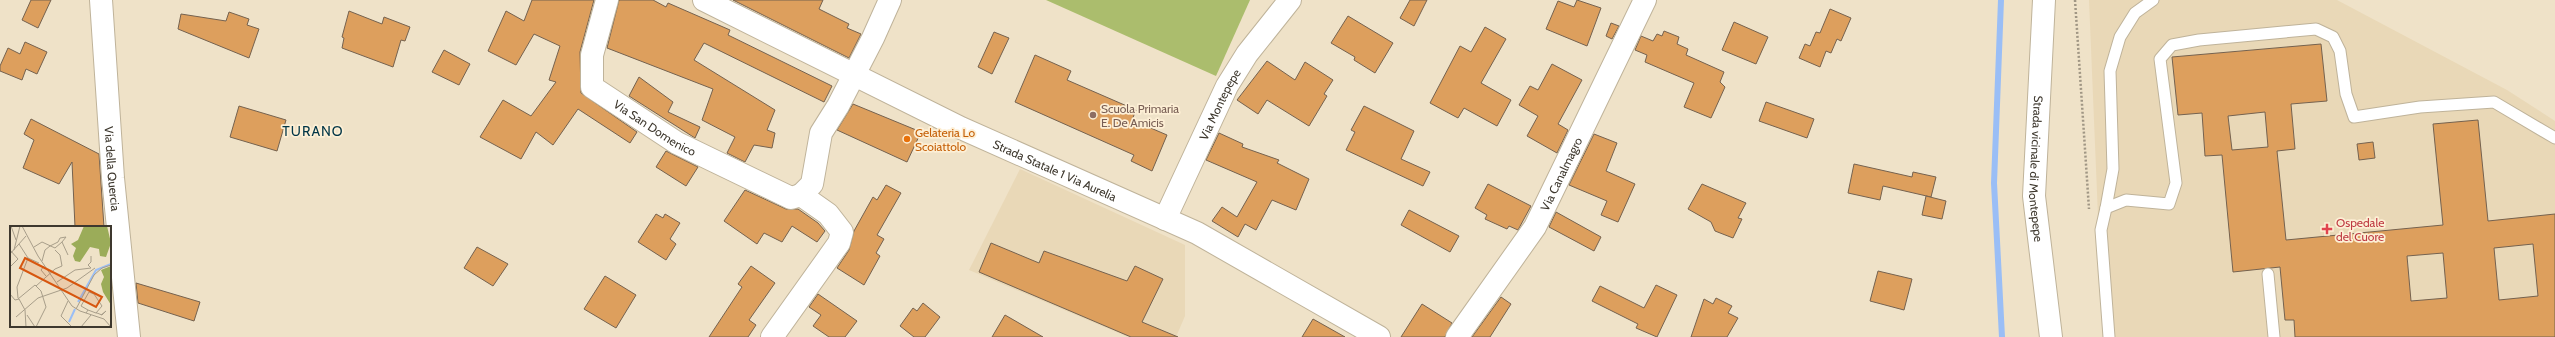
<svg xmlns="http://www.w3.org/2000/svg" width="2555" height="337" viewBox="0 0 2555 337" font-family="Cabin,sans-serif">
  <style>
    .built { fill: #e9d8b7 }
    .green { fill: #abbd6d }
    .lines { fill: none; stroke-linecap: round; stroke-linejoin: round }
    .stream { stroke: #9abef6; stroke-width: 6 }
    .building { fill: #dd9f5d; stroke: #75624f; fill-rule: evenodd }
    .service-casing { stroke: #bfb39a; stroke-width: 13 }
    .minor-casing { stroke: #bfb39a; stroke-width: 24 }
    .primary-casing { stroke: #bfb39a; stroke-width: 24 }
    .path { stroke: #a09684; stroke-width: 2.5; stroke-dasharray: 2 2; stroke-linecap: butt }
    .service { stroke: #fff; stroke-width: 11 }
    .minor { stroke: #fff; stroke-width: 22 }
    .primary { stroke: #fff; stroke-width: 22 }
    .education-dot { fill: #8d6e63; stroke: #fdefd5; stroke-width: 1.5 }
    .food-dot { fill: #e8710a; stroke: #fdefd5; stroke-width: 1.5 }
    .health-dot { fill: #e0444e; stroke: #fdefd5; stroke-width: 1.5 }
    .labels { text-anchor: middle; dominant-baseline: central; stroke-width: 3.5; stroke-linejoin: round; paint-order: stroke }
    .street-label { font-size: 12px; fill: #3e382e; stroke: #fdefd5 }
    .education-label { font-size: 12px; fill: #785e54; stroke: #fdefd5; text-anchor: start }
    .food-label { font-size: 12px; fill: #c56008; stroke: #fdefd5; text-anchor: start }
    .health-label { font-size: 12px; fill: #be3a42; stroke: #fdefd5; text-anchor: start }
    .quarter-label { font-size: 14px; letter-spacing: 1px; fill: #003546; stroke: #fdefd5 }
    .inset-river { fill: none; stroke: #9abef6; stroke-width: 2 }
    .inset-road { fill: none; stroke: #a89e8a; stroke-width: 1 }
    .view { fill: #d7560f; fill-opacity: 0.15; stroke: #d7560f; stroke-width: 2 }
    .inset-edge { fill: none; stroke: #3e382e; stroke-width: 2 }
  </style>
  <rect width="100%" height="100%" fill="#efe2c8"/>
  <g class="built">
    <polygon points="2089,0 2337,0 2507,90 2555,121 2555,337 2103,337"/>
    <polygon points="1020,169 1185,245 1185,316 1176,337 1128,337 969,270"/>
  </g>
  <polygon class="green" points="1046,0 1250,0 1216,76"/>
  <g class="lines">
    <polyline class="stream" points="2001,0 1994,183 2002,337"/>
  </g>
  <g class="building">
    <polygon points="31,0 51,0 38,28 22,20"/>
    <polygon points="532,0 594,0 580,52 581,93 637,132 630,143 578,109 553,145 536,132 521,159 480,137 503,100 531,116 556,82 549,80 560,46 534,34 516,65 488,51 506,11 524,21"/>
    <polygon points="619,0 653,0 666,7 668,3 730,30 728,35 832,86 824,102 704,43 694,60 775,110 767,130 775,133 772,148 754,145 745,162 727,153 735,137 702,120 713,89 607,48"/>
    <polygon points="733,0 823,0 819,9 849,24 847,28 861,34 849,58"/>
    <polygon points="1410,0 1427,0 1414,26 1400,18"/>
    <polygon points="1577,0 1601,8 1587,46 1546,29 1558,1 1574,7"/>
    <polygon points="1830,9 1851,18 1841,41 1837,39 1831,53 1826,51 1820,67 1799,58 1805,44 1810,46 1816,32 1820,33"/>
    <polygon points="349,11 382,24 384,17 410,27 405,41 401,40 393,67 342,48 344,38 342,37"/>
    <polygon points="229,12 249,19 247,25 259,29 249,58 178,29 181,14 226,21"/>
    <polygon points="1348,16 1393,43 1375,73 1354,60 1355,57 1331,43"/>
    <polygon points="1734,22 1768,37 1756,64 1722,50"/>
    <polygon points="1611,23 1619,26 1612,39 1606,36"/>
    <polygon points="1485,27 1506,39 1481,83 1511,100 1497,126 1464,108 1458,118 1430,103 1460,46 1471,52"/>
    <polygon points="1664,31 1679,37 1677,44 1688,49 1686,55 1724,72 1720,82 1725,87 1711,118 1684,107 1694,83 1645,62 1647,55 1635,50 1641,36 1653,41 1657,34 1662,36"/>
    <polygon points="994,32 1009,38 992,74 978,67"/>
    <polygon points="25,42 47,52 37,74 26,69 22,80 0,71 0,66 8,48 20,54"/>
    <path d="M2321,44L2327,101L2291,104L2295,149L2277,151L2286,240L2443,225L2433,124L2478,120L2488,221L2555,214V337H2295L2294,320H2285L2280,267L2233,272L2222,155L2205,156L2202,113L2178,115L2172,57ZM2265,112L2268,147L2232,150L2228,116ZM2533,244L2538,296L2499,300L2494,248ZM2443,253L2447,298L2411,301L2407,256Z"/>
    <polygon points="444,50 470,64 459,85 432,72"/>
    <polygon points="1035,55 1071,71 1067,80 1136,110 1132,120 1167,135 1152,171 1131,161 1134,155 1015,102"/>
    <polygon points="1267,61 1295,80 1305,62 1333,80 1324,94 1327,96 1309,126 1267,100 1258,114 1237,100"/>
    <polygon points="1552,64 1582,80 1558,124 1568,130 1557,153 1527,136 1538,116 1519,105 1530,86 1538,90"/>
    <polygon points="639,77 673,102 668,112 700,127 695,138 629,96"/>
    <polygon points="1766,102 1814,119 1807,138 1759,121"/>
    <polygon points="853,104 921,132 907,162 837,130"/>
    <polygon points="239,106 286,120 277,151 230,137"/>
    <polygon points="1364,106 1414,131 1401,159 1430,172 1423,186 1346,150 1355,132 1351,130"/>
    <polygon points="31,119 99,154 104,227 75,227 72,162 59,184 23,168 34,140 24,134"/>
    <polygon points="1219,133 1243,144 1242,147 1279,160 1277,163 1309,179 1296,210 1272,200 1256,230 1245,224 1238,237 1212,221 1222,207 1237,217 1257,182 1206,160"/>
    <polygon points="1594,134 1617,143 1606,171 1635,184 1618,222 1601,215 1607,201 1569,185"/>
    <polygon points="2373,142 2375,158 2359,160 2357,144"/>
    <polygon points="666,151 698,167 686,186 656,167"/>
    <polygon points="1854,164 1912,177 1913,172 1936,177 1931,197 1883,186 1880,200 1848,193"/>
    <polygon points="1488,184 1531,206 1518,230 1509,226 1507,229 1485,219 1487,215 1475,208"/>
    <polygon points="1702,184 1746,203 1738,218 1742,219 1733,238 1715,231 1711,222 1688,209"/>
    <polygon points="886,185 901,193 877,235 884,239 876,253 880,256 864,285 837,268 849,250 854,231 873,197 877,200"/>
    <polygon points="745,190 786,209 798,209 818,223 825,231 817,242 792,226 782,242 764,233 757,244 724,221"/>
    <polygon points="1926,196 1946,201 1942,219 1922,215"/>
    <polygon points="1409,210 1459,236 1450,252 1401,225"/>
    <polygon points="1556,212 1601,237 1594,251 1549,227"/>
    <polygon points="656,214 663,218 665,214 680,223 670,239 676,244 666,260 638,242"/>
    <polygon points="991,243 1039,263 1044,251 1127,281 1135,266 1163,279 1142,322 1178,337 1131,337 979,272"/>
    <polygon points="477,247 508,264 493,286 464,268"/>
    <polygon points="751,266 775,283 749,320 756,325 748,337 709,337 742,287 738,284"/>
    <polygon points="1878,271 1912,279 1904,310 1870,301"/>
    <polygon points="605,276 636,295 616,328 584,309"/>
    <polygon points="136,283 200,302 194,321 138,303"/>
    <polygon points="1656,285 1677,295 1657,337 1636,328 1638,324 1592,301 1600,286 1644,308"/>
    <polygon points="818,294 857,321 845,337 829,337 813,326 821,315 809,307"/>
    <polygon points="1501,297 1511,304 1490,337 1472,337"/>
    <polygon points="1716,298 1732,306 1728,313 1738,318 1727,337 1691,337 1704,299 1713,304"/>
    <polygon points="923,303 940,317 925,337 914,337 900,326 913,308 917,311"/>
    <polygon points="1422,304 1452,323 1445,337 1401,337"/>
    <polygon points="1005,315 1043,337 992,337"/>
    <polygon points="1313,319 1345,337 1302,337"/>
  </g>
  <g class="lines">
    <g class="service-casing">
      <g id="service">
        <polyline points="2106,208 2113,169 2110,71 2120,37 2135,13 2153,0"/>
        <polyline points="2268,274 2274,337"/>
        <polyline points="2109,337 2101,230 2106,208 2126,200 2169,204 2176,183 2160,59 2172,45 2199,40 2316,29 2333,37 2340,51 2346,94 2354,117 2420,107 2494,102 2555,138"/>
      </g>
    </g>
    <g class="minor-casing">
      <g id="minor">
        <path id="s1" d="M101,0L113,178L129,337"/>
        <path id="s2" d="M607,0L592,55V87L677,143L791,198L801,195"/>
        <path id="s3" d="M2044,0L2034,196L2051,337"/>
        <polyline points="801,195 812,184 821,133 838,106 873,38 890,0"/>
        <path id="s4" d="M1165,219L1227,86L1247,54L1290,0"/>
        <polyline points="772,337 839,243 842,232 828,214 801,195"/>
        <path id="s5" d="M1457,337L1535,227L1645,0"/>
      </g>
    </g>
    <g class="primary-casing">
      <g id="primary">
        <path id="s6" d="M704,0L961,128L1197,233L1379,337"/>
      </g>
    </g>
    <polyline class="path" points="2075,0 2089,209"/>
    <use href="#service" class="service"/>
    <use href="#minor" class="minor"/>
    <use href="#primary" class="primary"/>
  </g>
  <circle class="education-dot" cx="1093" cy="115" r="4"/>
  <circle class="food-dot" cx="907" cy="139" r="4"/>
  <path class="health-dot" d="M2325 223h4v4h4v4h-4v4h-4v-4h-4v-4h4z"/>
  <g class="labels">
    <g class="street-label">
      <text stroke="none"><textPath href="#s4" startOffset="127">Via Montepepe</textPath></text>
      <text stroke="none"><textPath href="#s2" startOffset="164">Via San Domenico</textPath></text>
      <text stroke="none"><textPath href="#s1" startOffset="169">Via della Quercia</textPath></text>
      <text stroke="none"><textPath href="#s3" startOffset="169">Strada vicinale di Montepepe</textPath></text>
      <text stroke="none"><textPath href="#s6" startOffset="390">Strada Statale 1 Via Aurelia</textPath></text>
      <text stroke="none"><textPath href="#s5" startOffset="194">Via Canalmagro</textPath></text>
    </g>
    <g class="education-label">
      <text x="1101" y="108">Scuola Primaria<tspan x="1101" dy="14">E. De Amicis</tspan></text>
    </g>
    <g class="food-label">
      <text x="915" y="132">Gelateria Lo<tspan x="915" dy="14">Scoiattolo</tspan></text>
    </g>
    <g class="health-label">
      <text x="2336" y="222">Ospedale<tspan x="2336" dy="14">del Cuore</tspan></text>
    </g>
    <g class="quarter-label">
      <text x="313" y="131">TURANO</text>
    </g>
  </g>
  <g transform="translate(10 226)">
    <rect width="101" height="101" fill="#efe2c8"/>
    <path d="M74,0H97L101,17L96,31L90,30L89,23L80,21L70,36L65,35L63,30L66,22L61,18L68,14ZM101,40V79L93,66L91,58L94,51L91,44Z" fill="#9bac59"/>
    <path class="inset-river" d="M68,76L86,44L101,38M59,96L65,83"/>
    <path class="inset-road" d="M1,0L6,14M12,0L28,30L62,80L70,85L94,93L101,101M40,20L48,16L50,12L56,11L52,16L58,29M24,21L32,16L45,22L52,16M0,24L8,33L0,41M4,24L10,0M0,28L16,10M18,32L29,37M32,35L35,24L40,20M34,40L31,44L36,50M47,56L65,44L81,42L78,39L81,36V30M26,60L45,43L52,40L50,29L45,24M0,68L5,74L9,73L15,84L16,101M8,72L7,61L18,32L9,18M8,73L25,59L31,65L36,81L26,101M66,83L84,49L92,42L101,39M76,87L78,84L71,80L79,66L84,68L92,80L86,87L78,84M86,87H87L92,89L96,85L91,89M17,89L25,101M51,90L58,75M51,90L62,101M6,91L28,72L57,62L85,42M71,101L81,89"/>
    <path class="view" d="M15,32L92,71L86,81L10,42Z"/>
    <rect width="101" height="101" class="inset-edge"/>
  </g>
</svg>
